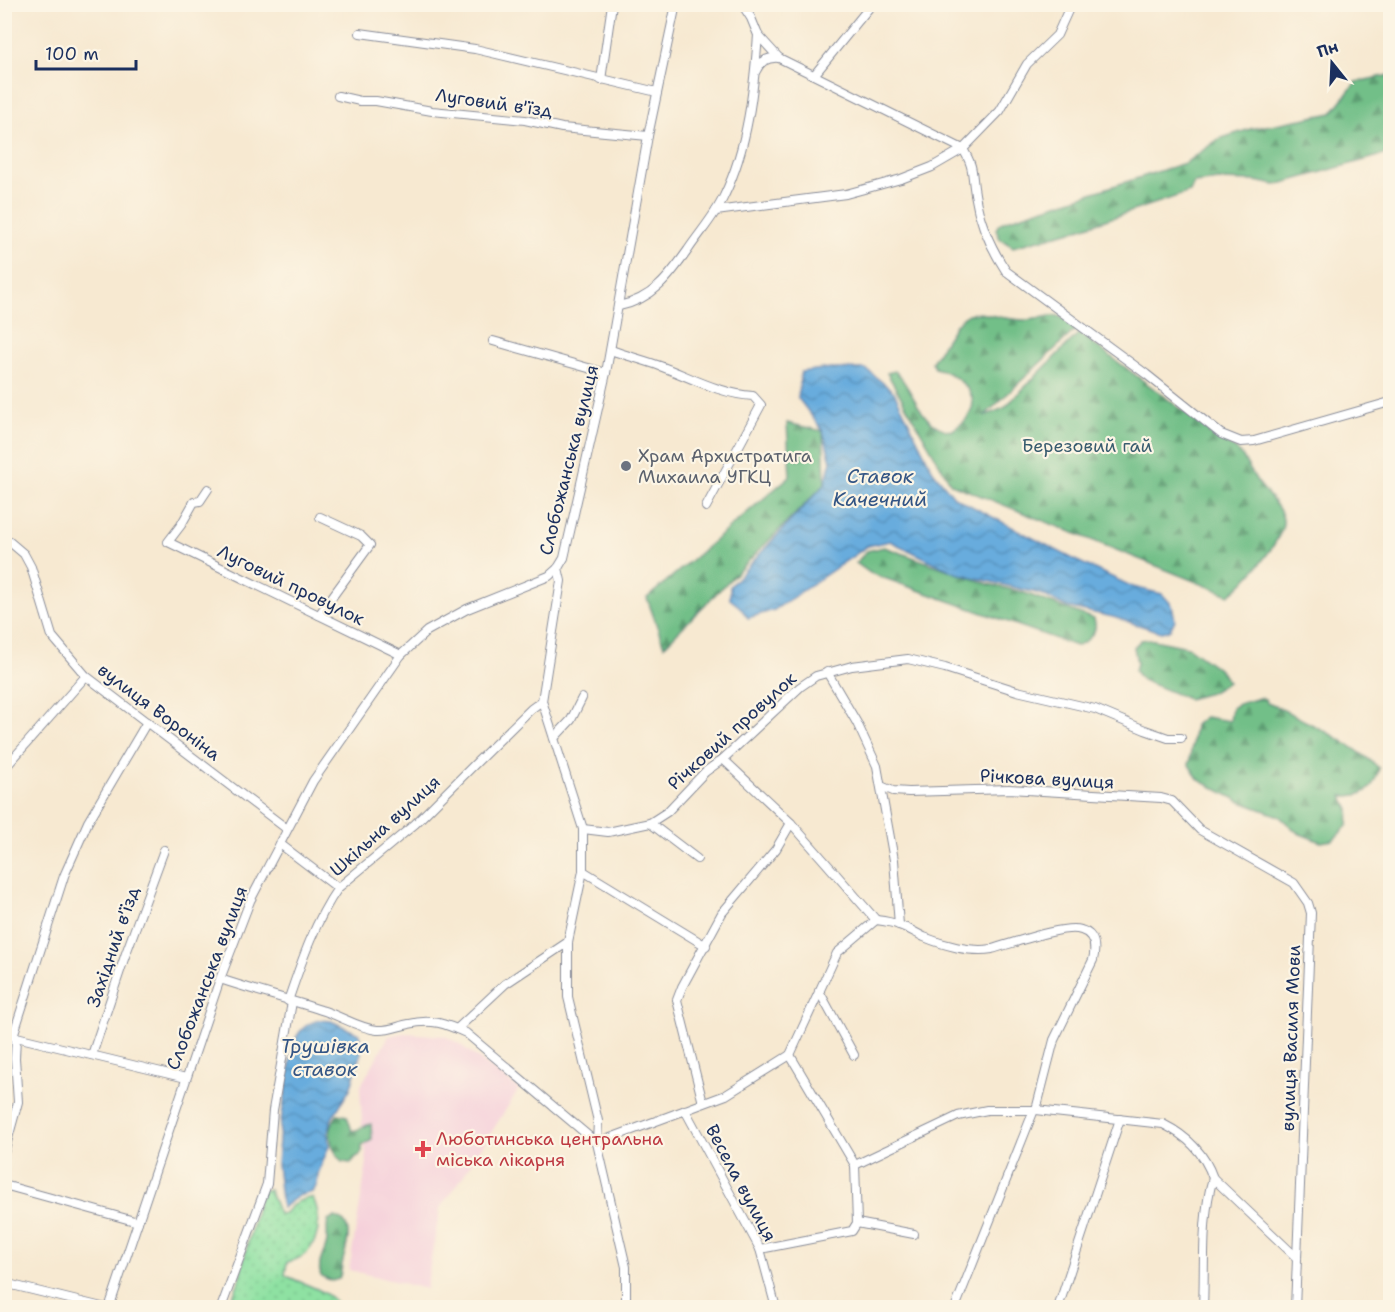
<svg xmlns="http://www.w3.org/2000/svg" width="1395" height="1312" viewBox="0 0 1395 1312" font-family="'Shantell Sans',sans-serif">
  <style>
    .built { fill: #f5cfda }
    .forest { fill: url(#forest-firs); stroke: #467773; stroke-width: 1.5 }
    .park { fill: url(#park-dots); stroke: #548880; stroke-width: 1.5 }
    .water { fill: url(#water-waves); stroke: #416e9e; stroke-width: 1.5 }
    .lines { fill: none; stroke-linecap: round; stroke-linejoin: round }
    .minor-casing { stroke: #898c98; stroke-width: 10 }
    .minor { stroke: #fff; stroke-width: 8 }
    .worship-dot { fill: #6b7280; stroke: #fcf5e5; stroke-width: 2 }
    .health-dot { fill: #e0444e; stroke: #fcf5e5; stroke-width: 2 }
    .labels { text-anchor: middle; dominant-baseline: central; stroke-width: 4.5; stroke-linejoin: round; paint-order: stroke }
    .street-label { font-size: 18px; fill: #1b2f5e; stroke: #fcf5e5 }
    .park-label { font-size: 18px; fill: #385c6f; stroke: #fcf5e5 }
    .worship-label { font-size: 18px; fill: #5b616d; stroke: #fcf5e5; text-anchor: start }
    .health-label { font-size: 18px; fill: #be3a42; stroke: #fcf5e5; text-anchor: start }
    .water-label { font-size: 20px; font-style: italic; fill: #325484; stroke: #fcf5e5 }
  </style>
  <defs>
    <pattern id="forest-firs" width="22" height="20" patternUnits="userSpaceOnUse" patternTransform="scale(1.5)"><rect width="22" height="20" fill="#72bf88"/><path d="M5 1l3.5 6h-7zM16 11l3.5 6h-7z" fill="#5d9c72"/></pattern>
    <pattern id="park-dots" width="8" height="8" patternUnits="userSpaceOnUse" patternTransform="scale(1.5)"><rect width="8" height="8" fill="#8ee1a2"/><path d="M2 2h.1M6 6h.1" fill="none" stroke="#7ac18e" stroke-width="1.8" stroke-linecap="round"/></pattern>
    <pattern id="water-waves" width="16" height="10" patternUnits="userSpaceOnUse" patternTransform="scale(1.5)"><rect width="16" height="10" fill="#67acdd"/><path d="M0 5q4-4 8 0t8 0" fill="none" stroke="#548cb6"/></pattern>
  </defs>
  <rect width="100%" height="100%" fill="#fcf5e5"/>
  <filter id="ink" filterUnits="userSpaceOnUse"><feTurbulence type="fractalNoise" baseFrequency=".0167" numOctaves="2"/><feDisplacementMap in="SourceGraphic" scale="12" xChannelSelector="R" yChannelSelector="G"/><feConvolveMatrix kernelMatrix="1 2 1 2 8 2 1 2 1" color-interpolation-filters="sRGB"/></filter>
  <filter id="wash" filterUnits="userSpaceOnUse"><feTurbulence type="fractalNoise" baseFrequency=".008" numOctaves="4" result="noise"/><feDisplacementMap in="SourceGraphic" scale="24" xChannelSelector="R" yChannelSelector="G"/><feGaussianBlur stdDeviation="1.35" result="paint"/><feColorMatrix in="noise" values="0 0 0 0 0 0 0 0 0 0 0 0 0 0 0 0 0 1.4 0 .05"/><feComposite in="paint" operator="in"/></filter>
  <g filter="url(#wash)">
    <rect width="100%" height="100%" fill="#f7e9d1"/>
    <polygon class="built" points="404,1033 445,1036 458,1043 519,1089 458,1184 440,1208 426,1289 349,1270 367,1162 362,1124 360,1087 389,1036"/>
    <g class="forest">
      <polygon points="1390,75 1390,153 1276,185 1255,181 1219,180 1194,183 1190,192 1075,230 1013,247 1000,239 996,229 999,224 1007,220 1185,163 1219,139 1250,129 1332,113 1356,82"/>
      <path d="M979,313C994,315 1012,321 1028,320C1053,318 1055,306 1075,330L984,416L1004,408L1079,333L1240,453C1246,462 1251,472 1257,481C1265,493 1281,506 1283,520C1285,539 1244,584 1229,595L951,484L887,373L895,371C916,391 918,426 951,431C959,426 967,421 971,411C980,390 951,372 935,368L932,362L956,324L968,314Z"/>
      <polygon points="787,423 823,431 825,484 664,646 647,598 790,476"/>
      <path d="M884,547L988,584L1022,592L1094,619C1099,633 1088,641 1076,646L870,573L856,563L867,551Z"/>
      <polygon points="1149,639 1188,647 1220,670 1228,682 1210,693 1188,699 1142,680 1135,671 1137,663 1134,647 1141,640"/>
      <path d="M1259,698L1265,699L1267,703C1281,708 1292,714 1305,721C1331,734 1357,748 1379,768C1373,791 1365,796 1342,796L1349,810L1348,825L1333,840L1321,842L1298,833L1279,816L1241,802L1199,780L1189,765L1195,725L1205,717L1230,721L1232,708C1241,700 1249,703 1259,698Z"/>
      <path d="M338,1114L347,1116L352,1131C361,1130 364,1125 371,1124L372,1140L362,1145V1152L360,1155L356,1157L351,1163L342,1162C330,1147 325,1130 338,1114Z"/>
      <path d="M335,1217C355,1222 347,1245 343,1260C341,1267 342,1271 339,1279L332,1281L321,1276C316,1262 325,1255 327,1241C328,1234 326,1228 328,1221Z"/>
    </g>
    <path class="park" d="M261,1190H269L279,1214L285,1213C292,1204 301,1198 313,1198C325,1224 317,1257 287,1262L285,1275C303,1285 329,1289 339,1307L228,1308L238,1284Z"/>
    <g class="water">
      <polygon points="823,369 866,369 894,392 933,471 954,497 1077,561 1133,587 1162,594 1172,605 1175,620 1170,630 1161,632 1113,617 1067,607 1041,594 956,573 890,541 868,546 774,610 748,618 740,607 730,599 730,586 825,484 831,461 823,431 798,398 801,372"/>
      <path d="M320,1020L331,1021L359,1034L362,1045L360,1058L350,1089L332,1118L328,1133L329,1146L318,1174L317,1185L312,1192L298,1196L282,1208L277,1164L280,1128L293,1046C297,1032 306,1023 320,1020Z"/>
    </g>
  </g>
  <g filter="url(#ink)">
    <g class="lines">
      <g class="minor-casing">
        <g id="minor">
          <path d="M742,4L751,18L758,35L779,58L963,149C975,169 971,172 975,194C979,221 991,248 1006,271L1146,374L1221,434L1241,442L1254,441L1390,402"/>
          <polyline points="360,33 475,49 657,92"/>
          <path d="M756,71C760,61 768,57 779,58"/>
          <polyline points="815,74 872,4"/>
          <polyline points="601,80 612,4"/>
          <polyline points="338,96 360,101 376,101 432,111 525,120 562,128 648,136"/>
          <polyline points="716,211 846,194 901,179 932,167 963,149 1000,111 1027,64 1057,35 1071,4"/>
          <path d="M619,306C653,299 669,277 688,250C700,232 715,216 724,196C748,147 754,88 758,35"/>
          <polyline points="493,341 606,373"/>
          <path d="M611,350C627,356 644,360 660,366C690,377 720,394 753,396L761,405L706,507"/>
          <polyline points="208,489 200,501 194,502 181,525 168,542 401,655"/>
          <polyline points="4,537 24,554 31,567 52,636 86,676 287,829"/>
          <polyline points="558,568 561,581 542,701 583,829 583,871 568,942 568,997 598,1121 597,1143 626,1267 626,1308"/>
          <polyline points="319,615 370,545 361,536 320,517"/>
          <polyline points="827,672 857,723 877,766 894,860 899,925"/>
          <polyline points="554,738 571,720 582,698"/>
          <polyline points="723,759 791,823 876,920"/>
          <polyline points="4,769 86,676"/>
          <polyline points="881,786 893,791 909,792 1009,789 1161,798 1172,801 1200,830 1294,883 1308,903 1311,913 1295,1308"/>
          <polyline points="650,823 697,859"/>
          <polyline points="583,829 608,832 650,823 667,812 705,772 723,759 800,687 816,676 852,666 908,659 945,668 1017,691 1095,709 1145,730 1168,738 1181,738"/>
          <polyline points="280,844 338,888"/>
          <polyline points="583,871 706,946"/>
          <path d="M220,979C253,990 287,999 321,1010C339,1015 358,1028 377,1030C389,1031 398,1026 409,1024C431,1018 446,1024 466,1033L597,1143"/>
          <polyline points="819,991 854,1055"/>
          <path d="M288,1001C301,963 315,921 338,888L415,824L478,761L531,709L542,701"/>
          <polyline points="457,1029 505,984 568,942"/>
          <polyline points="4,1034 186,1078"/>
          <polyline points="13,1036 64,876 88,822 147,722"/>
          <polyline points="92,1055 125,956 164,850"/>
          <polyline points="703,1103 677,1000 682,987 722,913 776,849 791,823"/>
          <polyline points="685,1110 760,1249 776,1308"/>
          <path d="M597,1143L726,1095L790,1055L837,953L876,920C884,921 892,922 899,925C908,928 916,933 924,937C943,945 971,953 992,949C1011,944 1065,924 1081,930C1095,934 1096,947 1093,960L1054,1040L1036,1110"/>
          <polyline points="4,1153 18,1102 15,1058 16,1037"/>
          <path d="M855,1165L958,1116L987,1110H1036L1163,1124C1187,1136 1204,1152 1213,1178L1297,1258"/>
          <polyline points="4,1185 138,1222"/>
          <polyline points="857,1223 914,1234"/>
          <polyline points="760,1249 852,1231 857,1223 855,1165 790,1055"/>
          <polyline points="4,1283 106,1308"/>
          <polyline points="109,1308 220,979 250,901 313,781 401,655 427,631 467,609 549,576 558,568 564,558 606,373 648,136 676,4"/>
          <polyline points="221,1308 267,1184 273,1110 292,1002"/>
          <polyline points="955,1308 1034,1110"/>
          <polyline points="1058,1308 1120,1119"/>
          <path d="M1203,1308C1205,1267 1201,1217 1213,1178"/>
        </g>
      </g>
      <use href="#minor" class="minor"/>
    </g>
  </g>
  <circle class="worship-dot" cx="626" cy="466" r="6"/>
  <path class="health-dot" d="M420 1140h6v6h6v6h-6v6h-6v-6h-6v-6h6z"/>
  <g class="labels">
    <g class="street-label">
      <text transform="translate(494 103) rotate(8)">Луговий в'їзд</text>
      <text transform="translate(569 460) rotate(-76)">Слобожанська вулиця</text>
      <text transform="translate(291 585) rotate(26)">Луговий провулок</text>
      <text transform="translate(159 712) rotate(37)">вулиця Вороніна</text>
      <text transform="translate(732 731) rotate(-42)">Річковий провулок</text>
      <text transform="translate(1047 779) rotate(3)">Річкова вулиця</text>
      <text transform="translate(385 826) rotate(-42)">Шкільна вулиця</text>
      <text transform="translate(113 947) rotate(-71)">Західний в'їзд</text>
      <text transform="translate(207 978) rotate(-69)">Слобожанська вулиця</text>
      <text transform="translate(1291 1038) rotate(-88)">вулиця Василя Мови</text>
      <text transform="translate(741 1183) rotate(62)">Весела вулиця</text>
    </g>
    <g class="park-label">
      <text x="1087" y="446">Березовий гай</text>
    </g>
    <g class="worship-label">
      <text x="638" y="456">Храм Архистратига<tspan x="638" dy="21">Михаила УГКЦ</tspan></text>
    </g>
    <g class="health-label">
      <text x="436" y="1139">Люботинська центральна<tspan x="436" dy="21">міська лікарня</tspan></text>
    </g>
    <g class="water-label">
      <text x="880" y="476">Ставок<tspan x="880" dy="23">Качечний</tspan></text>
      <text x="325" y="1046">Трушівка<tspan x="325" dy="23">ставок</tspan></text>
    </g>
  </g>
  <rect width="1395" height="1312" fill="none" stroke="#fcf5e5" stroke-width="24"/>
  <g transform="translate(1332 63) rotate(342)" stroke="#fcf5e5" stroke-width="4.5" paint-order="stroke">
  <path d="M0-4.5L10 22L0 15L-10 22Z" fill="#1b2f5e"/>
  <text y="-9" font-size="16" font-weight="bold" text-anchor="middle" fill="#1b2f5e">Пн</text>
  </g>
  <path d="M36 60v9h100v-9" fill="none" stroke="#1b2f5e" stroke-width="3"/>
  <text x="45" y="60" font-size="18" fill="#1b2f5e" stroke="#fcf5e5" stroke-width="4.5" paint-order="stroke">100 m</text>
</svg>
